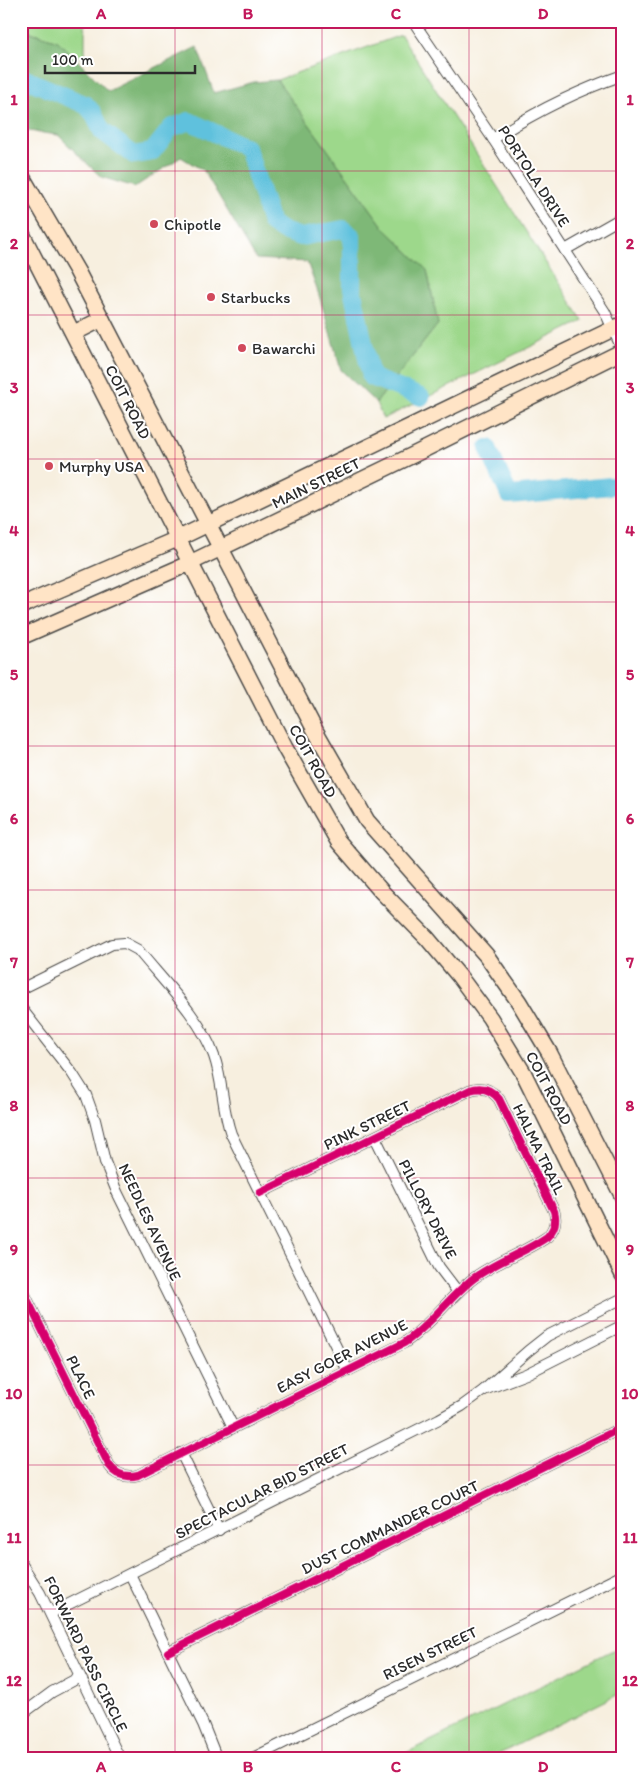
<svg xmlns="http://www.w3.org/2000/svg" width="644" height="1780" viewBox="0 0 644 1780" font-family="Itim,sans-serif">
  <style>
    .green { fill: #9dd88b; stroke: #64825b }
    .forest { fill: #7eb877; stroke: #547251 }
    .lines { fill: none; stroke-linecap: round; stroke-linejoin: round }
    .river { stroke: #5fc1dd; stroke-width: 18 }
    .minor-casing { stroke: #4a4846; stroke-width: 12 }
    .secondary-casing { stroke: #4a4846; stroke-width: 18 }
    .minor { stroke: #fff; stroke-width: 10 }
    .secondary { stroke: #ffe4c6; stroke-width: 15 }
    .cycleway-casing { stroke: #fff; stroke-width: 11 }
    .cycleway { stroke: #d6006c; stroke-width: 8 }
    .grid { fill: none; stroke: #c2185b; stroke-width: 1; stroke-opacity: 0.55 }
    .poi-dot { fill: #d1495b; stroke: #fff; stroke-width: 2 }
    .labels { text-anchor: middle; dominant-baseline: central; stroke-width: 4; stroke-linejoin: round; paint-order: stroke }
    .street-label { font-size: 16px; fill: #2b2b2b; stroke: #fff }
    .poi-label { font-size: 16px; fill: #2b2b2b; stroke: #fff; text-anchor: start }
    .neatline { fill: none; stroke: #c2185b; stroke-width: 2 }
    .grid-label { font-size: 16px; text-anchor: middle; font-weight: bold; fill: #c2185b }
  </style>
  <rect width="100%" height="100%" fill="#fff"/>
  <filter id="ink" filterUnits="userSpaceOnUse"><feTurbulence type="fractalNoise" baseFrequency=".02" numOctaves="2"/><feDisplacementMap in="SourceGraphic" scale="10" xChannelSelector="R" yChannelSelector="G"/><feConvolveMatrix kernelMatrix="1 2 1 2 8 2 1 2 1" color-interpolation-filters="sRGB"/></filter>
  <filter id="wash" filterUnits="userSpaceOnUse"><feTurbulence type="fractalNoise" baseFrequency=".0096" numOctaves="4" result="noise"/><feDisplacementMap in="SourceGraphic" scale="20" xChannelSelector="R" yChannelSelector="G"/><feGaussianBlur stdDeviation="1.12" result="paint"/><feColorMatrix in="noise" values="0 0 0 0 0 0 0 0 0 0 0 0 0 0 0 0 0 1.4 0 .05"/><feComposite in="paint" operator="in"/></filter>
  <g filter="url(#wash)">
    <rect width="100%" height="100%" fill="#f7efdf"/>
    <g class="green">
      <polygon points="21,21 85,21 85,54 75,59 58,41 28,31 21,25"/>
      <polygon points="401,35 583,321 383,419 376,403 438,324 427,270 385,229 277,80"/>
      <polygon points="623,1645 623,1692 489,1759 394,1759"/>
    </g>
    <polygon class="forest" points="21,25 28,31 58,41 108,91 197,47 214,93 254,82 277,80 385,229 427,270 438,324 376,403 341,370 319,295 307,262 256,259 204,171 181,157 135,187 101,177 58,135 21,130"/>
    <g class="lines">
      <g class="river">
        <polyline points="21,77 86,105 93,113 102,131 134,155 152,152 171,128 189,121 247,148 271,223 283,231 301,237 343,229 352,236 352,288 371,377 421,397"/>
        <polyline points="488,448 509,495 623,485"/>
      </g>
    </g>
  </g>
  <g filter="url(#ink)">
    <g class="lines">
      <g class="minor-casing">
        <g id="minor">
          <polyline points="413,21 493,139 605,312 623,351"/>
          <path d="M493,139C533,113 577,91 623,75"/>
          <polyline points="565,250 623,217"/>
          <path d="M21,989L112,944L125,943L138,950C163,981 201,1018 214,1056C223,1081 222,1109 231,1134L348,1371"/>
          <polyline points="21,1008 72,1073 86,1095 95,1120 105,1162 117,1192 233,1427"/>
          <polyline points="375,1137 439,1267 458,1292"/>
          <path d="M21,1287L109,1465C116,1475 126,1478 138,1475L404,1343C431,1325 448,1298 474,1278C497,1261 524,1253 547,1237C555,1229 557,1221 554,1211L499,1099C491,1089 482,1086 470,1090L260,1193"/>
          <polyline points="623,1298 547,1336 528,1351 484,1390 526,1374 623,1325"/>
          <polyline points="181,1453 219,1530"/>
          <polyline points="21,1563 40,1593 120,1759"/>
          <polyline points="130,1574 203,1724 217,1759"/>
          <polyline points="51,1613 439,1419 462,1406 484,1390"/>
          <polyline points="168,1652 623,1427"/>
          <polyline points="21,1715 52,1692 80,1677"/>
          <polyline points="251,1759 623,1575"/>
        </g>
      </g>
      <g class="secondary-casing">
        <g id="secondary">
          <polyline points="21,175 77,271 316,732 367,821 486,955 519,1002 549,1052 623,1197"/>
          <polyline points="21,232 285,748 338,841 382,892 427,938 459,976 490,1018 524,1074 623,1275"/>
          <polyline points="74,333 102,319"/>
          <polyline points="21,606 177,539 623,324"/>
          <polyline points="21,637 190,563 413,455 623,351"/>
        </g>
      </g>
      <use href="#minor" class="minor"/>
      <use href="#secondary" class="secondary"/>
      <g class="cycleway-casing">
        <g id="cycleway">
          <path d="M21,1287L109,1465C116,1475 126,1478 138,1475L404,1343C431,1325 448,1298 474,1278C497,1261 524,1253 547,1237C555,1229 557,1221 554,1211L499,1099C491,1089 482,1086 470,1090L260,1193"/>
          <polyline points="168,1652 623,1427"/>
        </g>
      </g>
      <use href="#cycleway" class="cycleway"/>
    </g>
  </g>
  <path class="grid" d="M175,21V1759M322,21V1759M469,21V1759M21,171H623M21,315H623M21,459H623M21,602H623M21,746H623M21,890H623M21,1034H623M21,1178H623M21,1321H623M21,1465H623M21,1609H623"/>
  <g class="poi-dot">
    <circle cx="154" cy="224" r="5"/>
    <circle cx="211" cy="297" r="5"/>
    <circle cx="242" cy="348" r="5"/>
    <circle cx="49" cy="466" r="5"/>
  </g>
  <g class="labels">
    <g class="street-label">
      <text transform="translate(534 176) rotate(57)">PORTOLA DRIVE</text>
      <text transform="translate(128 402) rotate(63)">COIT ROAD</text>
      <text transform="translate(316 483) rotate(-26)">MAIN STREET</text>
      <text transform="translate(313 761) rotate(61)">COIT ROAD</text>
      <text transform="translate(549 1088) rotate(62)">COIT ROAD</text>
      <text transform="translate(367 1125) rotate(-26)">PINK STREET</text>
      <text transform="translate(539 1149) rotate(64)">HALMA TRAIL</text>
      <text transform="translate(428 1209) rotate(63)">PILLORY DRIVE</text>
      <text transform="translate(150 1222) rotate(65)">NEEDLES AVENUE</text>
      <text transform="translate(342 1356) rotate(-27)">EASY GOER AVENUE</text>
      <text transform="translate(81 1377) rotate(64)">PLACE</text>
      <text transform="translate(262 1491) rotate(-27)">SPECTACULAR BID STREET</text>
      <text transform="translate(390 1527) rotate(-26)">DUST COMMANDER COURT</text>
      <text transform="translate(430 1653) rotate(-26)">RISEN STREET</text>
      <text transform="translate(86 1654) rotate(64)">FORWARD PASS CIRCLE</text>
    </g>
    <g class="poi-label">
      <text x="164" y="224">Chipotle</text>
      <text x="221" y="297">Starbucks</text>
      <text x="252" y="348">Bawarchi</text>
      <text x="59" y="466">Murphy USA</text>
    </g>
  </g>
  <rect width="644" height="1780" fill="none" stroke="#fff" stroke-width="55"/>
  <path d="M45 65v8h150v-8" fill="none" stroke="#2b2b2b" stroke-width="2.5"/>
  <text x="52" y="65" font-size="15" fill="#2b2b2b" stroke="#ffffff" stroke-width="4" paint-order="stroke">100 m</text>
  <rect x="28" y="28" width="588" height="1724" class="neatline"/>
  <g class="grid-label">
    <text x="101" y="19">A</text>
    <text x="248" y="19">B</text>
    <text x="396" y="19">C</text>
    <text x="543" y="19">D</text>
    <text x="14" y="105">1</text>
    <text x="630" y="105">1</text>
    <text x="14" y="249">2</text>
    <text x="630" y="249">2</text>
    <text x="14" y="393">3</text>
    <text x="630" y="393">3</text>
    <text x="14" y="536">4</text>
    <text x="630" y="536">4</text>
    <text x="14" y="680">5</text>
    <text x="630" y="680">5</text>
    <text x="14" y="824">6</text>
    <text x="630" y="824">6</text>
    <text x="14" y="968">7</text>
    <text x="630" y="968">7</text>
    <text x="14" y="1111">8</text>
    <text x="630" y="1111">8</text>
    <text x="14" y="1255">9</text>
    <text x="630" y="1255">9</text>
    <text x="14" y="1399">10</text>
    <text x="630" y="1399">10</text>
    <text x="14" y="1543">11</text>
    <text x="630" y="1543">11</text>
    <text x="14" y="1686">12</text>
    <text x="630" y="1686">12</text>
    <text x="101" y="1772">A</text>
    <text x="248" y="1772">B</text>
    <text x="396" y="1772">C</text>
    <text x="543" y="1772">D</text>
  </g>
</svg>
